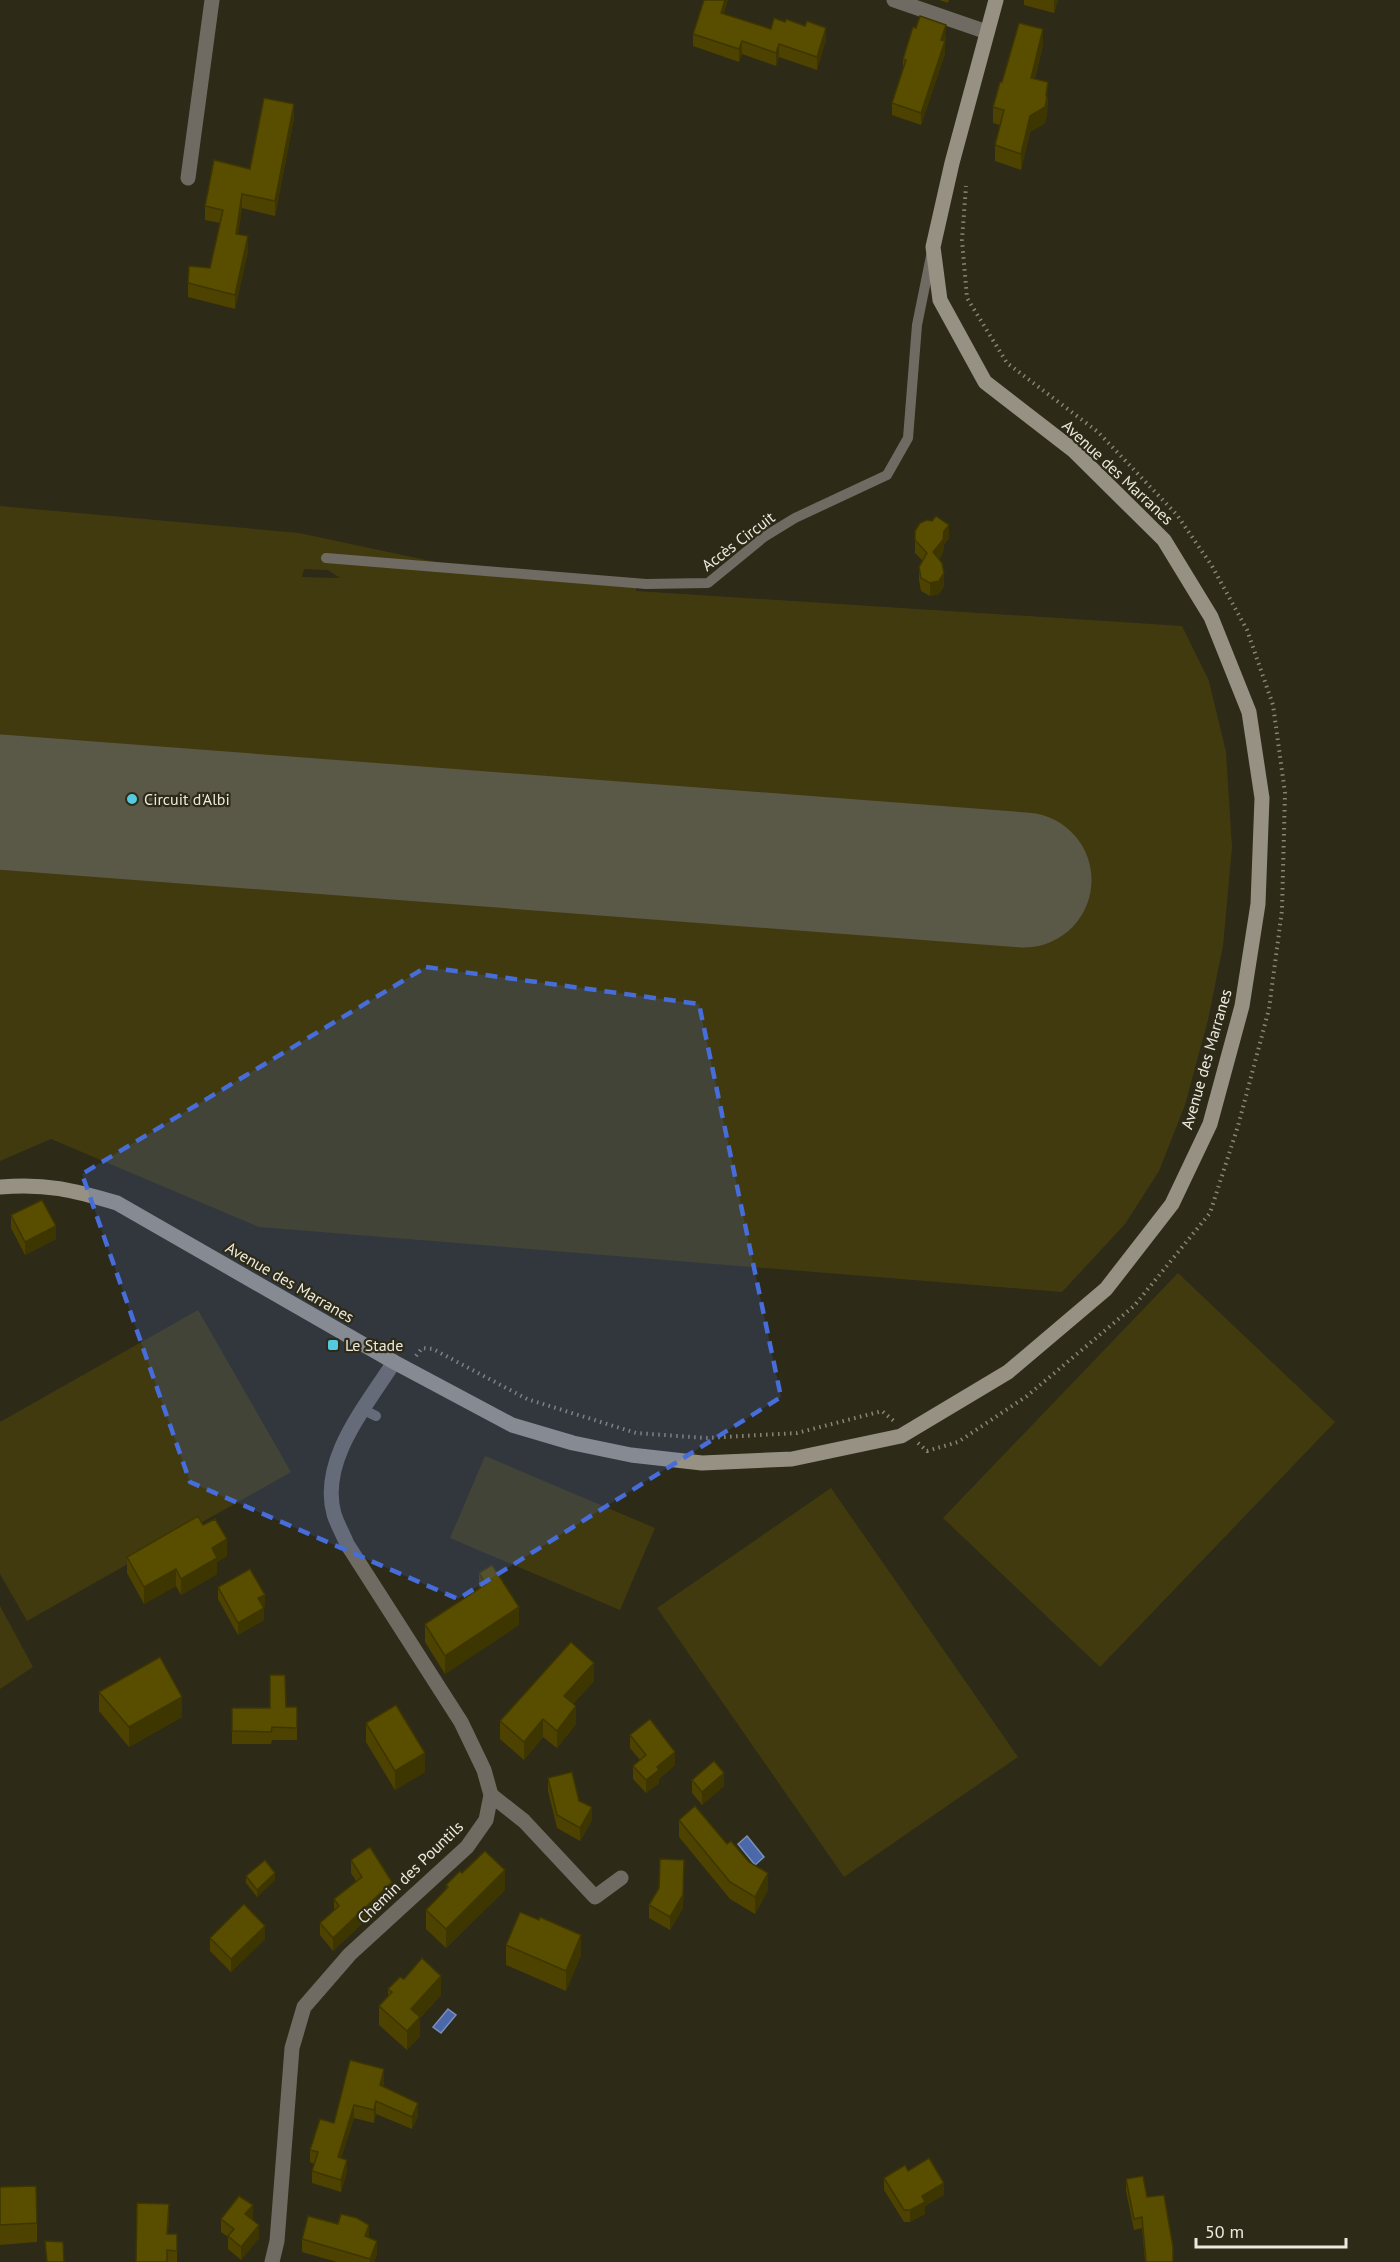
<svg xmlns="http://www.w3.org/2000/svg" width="1400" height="2262" viewBox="0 0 1400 2262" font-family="'PT Sans',sans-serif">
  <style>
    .green { fill: #423a0f; fill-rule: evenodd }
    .water { fill: #4b68aa; stroke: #7b8fba; stroke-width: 1.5 }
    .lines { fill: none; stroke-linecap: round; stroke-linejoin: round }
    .runway { stroke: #5a5847; stroke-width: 135 }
    .path { stroke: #898678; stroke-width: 4; stroke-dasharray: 1.5 4.5; stroke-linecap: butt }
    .lane { stroke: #6f6b63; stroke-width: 10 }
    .street { stroke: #6f6b63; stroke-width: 15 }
    .secondary { stroke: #969183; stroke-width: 15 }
    .wall { fill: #4d4200 }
    .shaded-wall { fill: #3e3600 }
    .building { fill: #594d00; stroke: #3e3600; stroke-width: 1.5 }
    .marked { fill: #466dd9; fill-opacity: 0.2; stroke: #466dd9; stroke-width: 4.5; stroke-dasharray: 12 8; stroke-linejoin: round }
    .poi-dot { fill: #54cade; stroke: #2d2a18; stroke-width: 2 }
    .labels { text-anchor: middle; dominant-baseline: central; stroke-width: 4.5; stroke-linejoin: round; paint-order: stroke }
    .street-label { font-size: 16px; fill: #eceadf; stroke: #2d2a18 }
    .poi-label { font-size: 16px; fill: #eceadf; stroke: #2d2a18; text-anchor: start }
  </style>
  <rect width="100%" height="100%" fill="#2d2a18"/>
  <g class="green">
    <path d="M0,506L299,533L440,563L636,579V591L1182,626L1209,681L1226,752L1232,847L1223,946L1208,1020L1185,1105L1159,1171L1125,1224L1062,1292L259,1227L51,1139L0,1161ZM304,569L328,570L340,578L302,577ZM265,777L1028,834L1020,929L260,869Z"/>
    <polygon points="1178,1273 1335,1422 1100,1667 943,1518"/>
    <polygon points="198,1310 291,1472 27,1621 0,1574 0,1422"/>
    <polygon points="485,1456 655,1528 620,1610 450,1538"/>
    <polygon points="831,1488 1018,1757 844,1877 657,1608"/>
    <polygon points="0,1606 33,1667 0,1689"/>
  </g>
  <g class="water">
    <polygon points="747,1836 764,1857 755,1865 738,1844"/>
    <polygon points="448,2009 456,2015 441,2033 433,2027"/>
  </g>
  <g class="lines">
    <polyline class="runway" points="0,802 1024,880"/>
    <g class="path">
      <polyline points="416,1356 422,1348 433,1349 527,1399 636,1433 706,1438 797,1433 882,1411 895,1422"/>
      <polyline points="918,1443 927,1451 958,1442 1027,1396 1134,1306 1210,1213 1238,1126 1269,1009 1282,910 1285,793 1273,705 1247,630 1212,566 1177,515 1098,432 1007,363 967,298 962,240 966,186"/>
    </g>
    <g class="lane">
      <polyline points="326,558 646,584 708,583 764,537 795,518 887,475 908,438 917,325 931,256"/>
      <polyline points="364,1410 376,1416"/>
    </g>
    <g class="street">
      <polyline points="894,0 987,32"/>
      <polyline points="188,178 212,0"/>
      <polyline points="491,1795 524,1821 595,1897 621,1878"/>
      <path d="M272,2262L277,2241L292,2048L304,2007L350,1954L467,1847L486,1820L491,1795L484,1770L461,1722L347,1544C343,1534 337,1524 334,1514C319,1460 367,1405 394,1362"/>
    </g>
    <path class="secondary" d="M0,1187C46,1183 73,1190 117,1203L394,1362L512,1425L573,1443L631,1455L702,1463L792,1459L901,1436L1008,1372L1106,1289L1172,1204L1210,1124L1242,1006L1258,904L1262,798L1249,712L1211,617L1164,540L1073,450L985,382L940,300L933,247L952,163L996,0"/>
  </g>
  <g class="wall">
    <polygon points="939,0 949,0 948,3"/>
    <polygon points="1024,0 1058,0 1054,13 1024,5"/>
    <polygon points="724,14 771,29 826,40 817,70 779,57 776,66 742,54 739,62 693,46 693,34"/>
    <polygon points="916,28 946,37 945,42 945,54 921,125 892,115 892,103 903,69 903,59"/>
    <polygon points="1043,45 1035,79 1048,98 1047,114 1045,123 1030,132 1021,170 995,161 995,145 1000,125 993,123 993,107 1002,82"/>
    <polygon points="294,118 275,216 242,208 238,234 248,251 235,309 188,297 188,283 210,268 220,223 205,220 205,206 250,169"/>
    <polygon points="915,531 949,538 944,544 943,553 939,559 944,586 939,594 930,596 921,591 919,580 919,567 923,561 915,553"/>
    <polygon points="11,1215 56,1239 25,1255 11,1228"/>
    <polygon points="203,1525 227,1556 217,1562 217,1574 181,1595 176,1586 144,1604 127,1573 127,1557"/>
    <polygon points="479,1573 519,1625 445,1674 425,1642 425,1624 479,1588"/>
    <polygon points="218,1587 265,1606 263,1607 264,1620 238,1635 218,1599"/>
    <polygon points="594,1681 573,1704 576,1724 557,1748 543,1737 524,1760 500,1739 500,1721"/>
    <polygon points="99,1692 182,1717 129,1747 99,1711"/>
    <polygon points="297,1707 297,1740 272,1740 271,1744 232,1744 232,1708"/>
    <polygon points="366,1723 425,1772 395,1790 366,1742"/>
    <polygon points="630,1735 675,1765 659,1779 659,1783 646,1793 633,1779 633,1766 640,1760 630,1748"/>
    <polygon points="548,1778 579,1801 592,1820 580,1841 557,1828 548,1791"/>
    <polygon points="692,1780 724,1786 702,1805 692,1793"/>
    <polygon points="679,1820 727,1844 768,1890 755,1914 730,1899 679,1837"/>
    <polygon points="351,1860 392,1895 333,1951 320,1935 320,1923 334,1910 334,1899 356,1881 351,1873"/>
    <polygon points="684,1873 683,1908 670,1930 649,1918 649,1905"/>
    <polygon points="246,1876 275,1880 257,1897 246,1883"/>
    <polygon points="446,1885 505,1890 446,1948 426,1929 426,1910 446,1889"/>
    <polygon points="210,1938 265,1939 231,1972 210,1951"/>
    <polygon points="506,1945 581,1955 566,1991 506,1965"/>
    <polygon points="388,1989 441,1995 420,2018 420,2036 407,2050 379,2025 379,2006 388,1996"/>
    <polygon points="350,2060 384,2081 383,2087 418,2116 412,2129 376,2114 374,2123 354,2118 341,2158 347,2172 341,2192 312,2183 312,2171 314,2164 310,2162 310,2150 334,2123"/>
    <polygon points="908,2171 944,2195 925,2206 925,2214 910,2222 904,2222 884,2190 884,2178"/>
    <polygon points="1126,2179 1147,2197 1173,2262 1145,2262 1142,2228 1134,2230 1126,2191"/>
    <polygon points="0,2187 37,2223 37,2242 0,2245"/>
    <polygon points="169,2216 168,2234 177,2234 177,2262 136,2262"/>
    <polygon points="253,2218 252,2219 259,2238 241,2260 228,2249 228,2237 221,2232 221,2219"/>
    <polygon points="369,2238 377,2254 374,2262 337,2262 302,2252 302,2239"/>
  </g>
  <g class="shaded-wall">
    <polygon points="725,0 728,0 721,25 721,13"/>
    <polygon points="1054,0 1058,0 1054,13"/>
    <polygon points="946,25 945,54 921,125 921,113"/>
    <polygon points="826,28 826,40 817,70 817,57"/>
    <polygon points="1043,29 1043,45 1031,94 1031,78"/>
    <polygon points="742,41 742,54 739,62 739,49"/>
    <polygon points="779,44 779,57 776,66 776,53"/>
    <polygon points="1048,82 1047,114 1045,123 1030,132 1021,170 1021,154 1030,116 1046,95"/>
    <polygon points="294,104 294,118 275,216 275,201"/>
    <polygon points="242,194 242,208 236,248 236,234"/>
    <polygon points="248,236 248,251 235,309 235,295"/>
    <polygon points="949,525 949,538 944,544 943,553 933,565 933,552 944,531"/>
    <polygon points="944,573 944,586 939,594 930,596 930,583"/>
    <polygon points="56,1226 56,1239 25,1255 25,1242"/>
    <polygon points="227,1539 227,1556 217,1562 217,1574 181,1595 181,1579 212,1548"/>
    <polygon points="176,1569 176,1586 144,1604 144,1587"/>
    <polygon points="265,1595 265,1606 258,1610 258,1598"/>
    <polygon points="519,1607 519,1625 445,1674 445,1656"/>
    <polygon points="264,1608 264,1620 238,1635 238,1623"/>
    <polygon points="594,1663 594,1681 564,1714 564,1696"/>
    <polygon points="182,1697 182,1717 129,1747 129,1727"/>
    <polygon points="576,1706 576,1724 557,1748 557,1731"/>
    <polygon points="543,1719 543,1737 524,1760 524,1742"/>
    <polygon points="675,1752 675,1765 659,1779 659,1783 646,1793 646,1780 657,1767"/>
    <polygon points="425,1753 425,1772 395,1790 395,1771"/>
    <polygon points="724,1773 724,1786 702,1805 702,1792"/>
    <polygon points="592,1807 592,1820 580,1841 580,1828"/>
    <polygon points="684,1860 683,1908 670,1930 670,1917"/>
    <polygon points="505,1870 505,1890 446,1948 446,1929"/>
    <polygon points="275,1873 275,1880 257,1897 257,1890"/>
    <polygon points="768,1873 768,1890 755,1914 755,1897"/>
    <polygon points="392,1882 392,1895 333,1951 333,1938"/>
    <polygon points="265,1926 265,1939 231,1972 231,1959"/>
    <polygon points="581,1935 581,1955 566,1991 566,1971"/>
    <polygon points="441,1976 441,1995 420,2018 420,2036 407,2050 407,2031 411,2009"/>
    <polygon points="384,2069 384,2081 380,2098 380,2085"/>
    <polygon points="376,2101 376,2114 374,2123 374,2110"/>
    <polygon points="418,2103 418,2116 412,2129 412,2117"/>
    <polygon points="354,2105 354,2118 338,2169 338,2157"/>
    <polygon points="347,2160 347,2172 341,2192 341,2180"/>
    <polygon points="944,2183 944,2195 925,2206 925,2214 910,2222 910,2210 922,2196"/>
    <polygon points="253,2205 253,2218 245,2227 245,2214"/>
    <polygon points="259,2225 259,2238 241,2260 241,2247"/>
    <polygon points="369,2225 369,2238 365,2236"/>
    <polygon points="377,2241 377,2254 374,2262 370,2262 370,2259"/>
  </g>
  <g class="building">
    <polygon points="704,0 725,0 721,13 771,29 774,18 785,22 786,19 805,26 807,21 826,28 817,57 779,44 776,53 742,41 739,49 693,34"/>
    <polygon points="920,16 946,25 941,40 945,41 921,113 892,103 906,60 903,59 913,27 916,28"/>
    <polygon points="1019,23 1043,29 1031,78 1048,82 1046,95 1047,98 1045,107 1030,116 1021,154 995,145 1004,110 993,107 1000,82 1002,82"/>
    <polygon points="264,98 294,104 275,201 242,194 236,234 248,236 235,295 188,283 189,266 210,268 223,210 205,206 214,160 250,169"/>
    <polygon points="936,516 949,525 944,531 943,540 933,552 942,563 944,573 939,581 930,583 921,578 919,567 927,553 915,540 915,531 920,523 927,520 932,521"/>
    <polygon points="42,1200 56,1226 25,1242 11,1215"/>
    <polygon points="198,1516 203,1525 215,1519 227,1539 212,1548 217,1558 181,1579 176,1569 144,1587 127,1557"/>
    <polygon points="492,1565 519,1607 445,1656 425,1624 486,1584 479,1573"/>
    <polygon points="250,1569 265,1595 258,1598 264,1608 238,1623 218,1587"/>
    <polygon points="571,1642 594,1663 564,1696 576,1706 557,1731 543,1719 524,1742 500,1721"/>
    <polygon points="160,1657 182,1697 129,1727 99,1692"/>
    <polygon points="270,1675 285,1675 286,1707 297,1707 297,1728 272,1727 271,1732 232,1731 232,1708 270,1708"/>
    <polygon points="396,1705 425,1753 395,1771 366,1723"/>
    <polygon points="650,1719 675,1752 657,1767 659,1770 646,1780 633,1766 646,1755 630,1735"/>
    <polygon points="714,1761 724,1773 702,1792 692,1780"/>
    <polygon points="572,1772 579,1801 592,1807 580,1828 557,1815 548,1778"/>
    <polygon points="695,1806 727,1844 731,1841 749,1862 768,1873 755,1897 730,1882 679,1820"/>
    <polygon points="370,1847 392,1882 333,1938 320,1923 339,1906 334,1899 362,1877 351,1860"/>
    <polygon points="485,1851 505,1870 446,1929 426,1910 448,1887 446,1885 460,1871 462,1873"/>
    <polygon points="660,1859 684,1860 683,1895 670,1917 649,1905 659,1888"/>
    <polygon points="265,1860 275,1873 257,1890 246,1876"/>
    <polygon points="244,1904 265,1926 231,1959 210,1938"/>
    <polygon points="520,1912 539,1920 540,1917 581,1935 566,1971 506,1945"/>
    <polygon points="422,1958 441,1976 411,2009 420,2017 407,2031 379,2006 392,1992 388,1989 400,1977 404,1979"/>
    <polygon points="350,2060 384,2069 380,2085 418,2103 412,2117 376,2101 374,2110 354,2105 338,2157 347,2160 341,2180 312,2171 318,2152 310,2150 320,2119 334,2123"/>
    <polygon points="929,2158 944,2183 922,2196 925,2202 910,2210 904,2210 884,2178 905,2165 908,2171"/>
    <polygon points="1143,2176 1147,2197 1164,2195 1173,2247 1173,2262 1146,2262 1142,2217 1134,2219 1126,2179"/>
    <polygon points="36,2186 37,2223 0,2225 0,2187"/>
    <polygon points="239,2196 253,2205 245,2214 259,2225 241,2247 228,2236 234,2229 221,2219"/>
    <polygon points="137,2203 169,2204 167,2234 177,2234 177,2251 167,2250 167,2262 136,2262"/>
    <polygon points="341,2214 357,2218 369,2225 365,2236 377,2241 370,2259 302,2239 308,2216 338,2224"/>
    <polygon points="45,2241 63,2242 64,2262 47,2262"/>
  </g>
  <path class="marked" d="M426,967L699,1004L781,1397L458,1599L190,1482L82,1174Z"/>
  <g class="poi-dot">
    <circle cx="132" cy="799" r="6"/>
    <rect x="327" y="1339" width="12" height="12" rx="3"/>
  </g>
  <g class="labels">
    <g class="street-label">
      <text transform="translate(1118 472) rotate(43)">Avenue des Marranes</text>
      <text transform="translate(738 541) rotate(-37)">Accès Circuit</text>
      <text transform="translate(1206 1059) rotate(-74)">Avenue des Marranes</text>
      <text transform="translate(290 1282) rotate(30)">Avenue des Marranes</text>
      <text transform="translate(410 1872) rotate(-44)">Chemin des Pountils</text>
    </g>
    <g class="poi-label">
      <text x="144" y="799">Circuit d'Albi</text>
      <text x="345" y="1345">Le Stade</text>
    </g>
  </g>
  <path d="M1196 2238v9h150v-9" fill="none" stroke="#eceadf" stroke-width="3"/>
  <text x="1205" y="2238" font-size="18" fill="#eceadf" stroke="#2d2a18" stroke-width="4.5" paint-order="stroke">50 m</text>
</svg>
